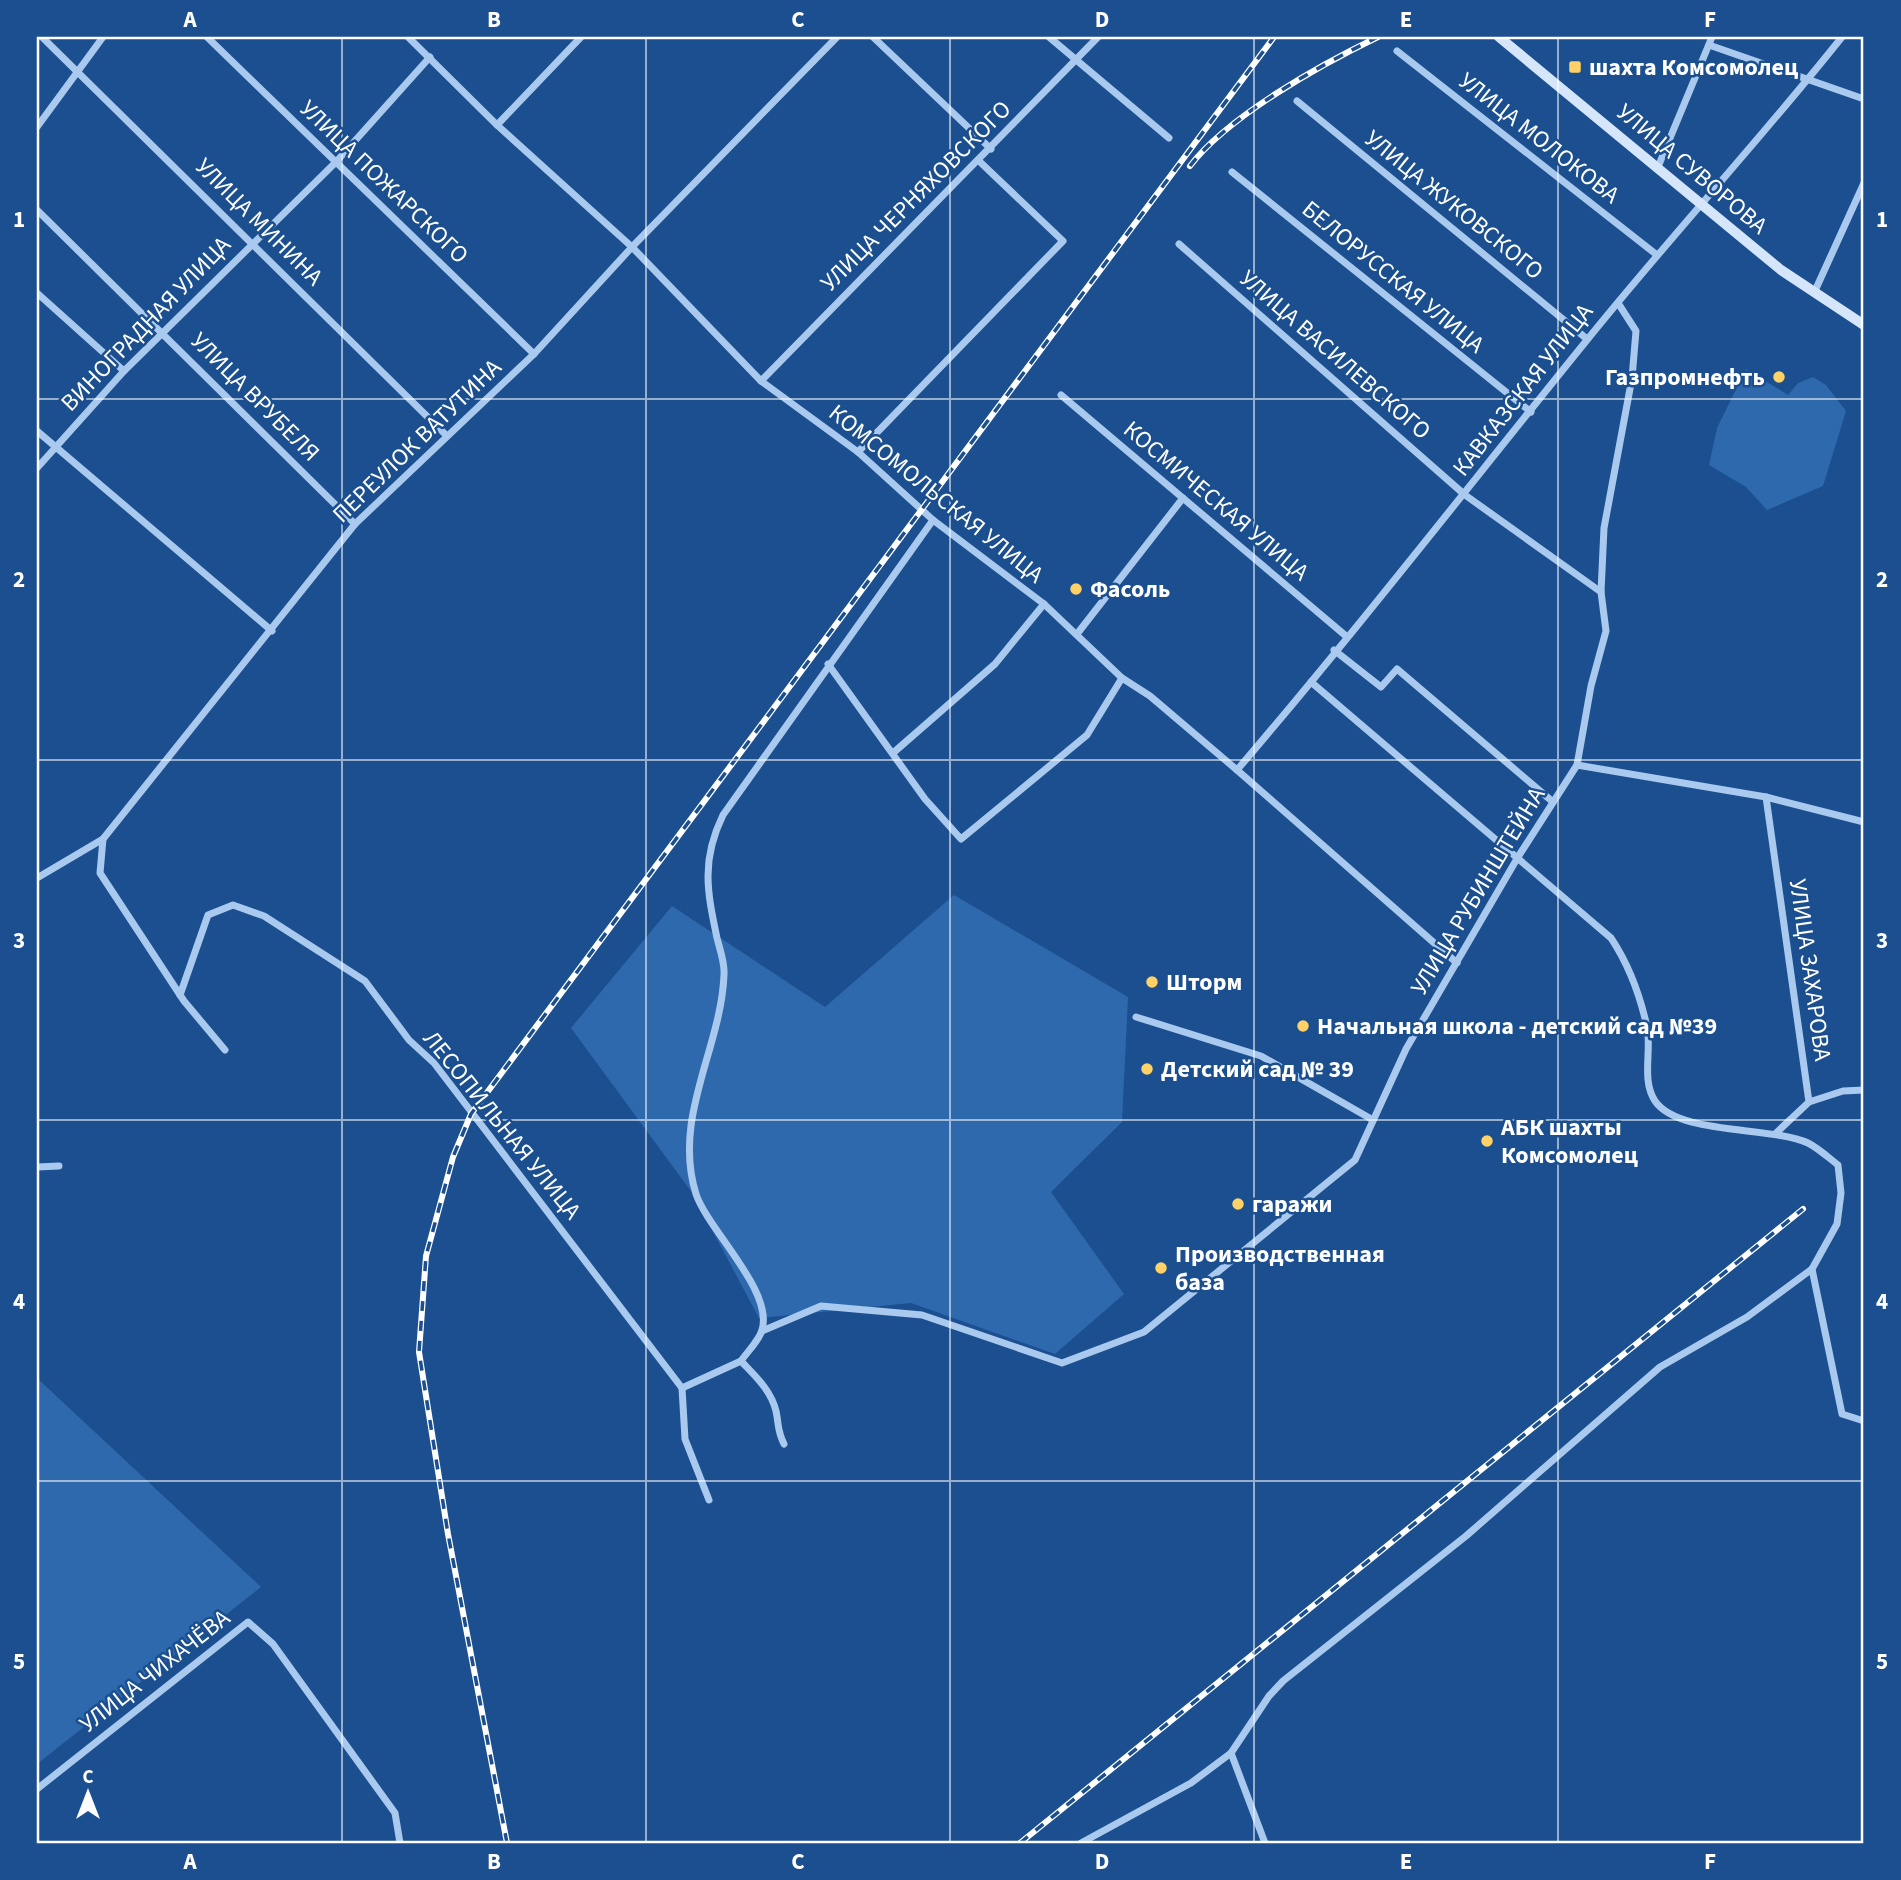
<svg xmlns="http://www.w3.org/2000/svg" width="1901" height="1880" viewBox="0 0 1901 1880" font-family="'Source Sans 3',sans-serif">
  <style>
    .green { fill: #2e69ad }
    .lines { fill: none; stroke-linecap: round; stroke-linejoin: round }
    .street { stroke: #a9c9ee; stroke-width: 7 }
    .secondary { stroke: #d6e6fa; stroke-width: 10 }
    .rail-casing { stroke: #fff; stroke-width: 6 }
    .rail { stroke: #1b4f8f; stroke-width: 3.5; stroke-dasharray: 10; stroke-linecap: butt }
    .grid { fill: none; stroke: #fff; stroke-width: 2; stroke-opacity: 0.55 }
    .poi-dot { fill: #ffd166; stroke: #1b4f8f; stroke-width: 2.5 }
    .labels { text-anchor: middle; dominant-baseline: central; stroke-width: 5; stroke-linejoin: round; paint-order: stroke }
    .poi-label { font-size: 24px; font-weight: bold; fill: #fff; stroke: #1b4f8f; text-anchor: start }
    .street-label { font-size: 24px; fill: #fff; stroke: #1b4f8f }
    .neatline { fill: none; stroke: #fff; stroke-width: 2.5 }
    .grid-label { font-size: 23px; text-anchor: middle; font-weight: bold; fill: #fff }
  </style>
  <rect width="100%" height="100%" fill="#1b4f8f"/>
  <g class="green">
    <polygon points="1746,369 1788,395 1798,383 1813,377 1826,385 1846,411 1823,486 1767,510 1746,487 1709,465 1717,428"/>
    <polygon points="954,895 1128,997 1122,1122 1051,1192 1124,1294 1055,1354 911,1303 759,1318 693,1194 571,1028 672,906 825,1007"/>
    <polygon points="37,1378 261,1587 37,1764"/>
  </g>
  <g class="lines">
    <g class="street">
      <polyline points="42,37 447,436"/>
      <polyline points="207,37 534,354"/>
      <polyline points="408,37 497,125 632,247 761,381 858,452 933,520 1044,604 1122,678 1150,696 1237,770 1457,963"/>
      <polyline points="873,37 991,149"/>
      <polyline points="1049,37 1169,138"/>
      <polyline points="1709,45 1864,99"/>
      <polyline points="1397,51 1657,255"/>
      <polyline points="1297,101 1587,339"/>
      <polyline points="497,125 581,37"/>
      <polyline points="37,127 103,37"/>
      <polyline points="1658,167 1712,37"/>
      <polyline points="1232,172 1531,412"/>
      <polyline points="37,210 355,524"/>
      <polyline points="1179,244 1465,495 1601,592"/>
      <polyline points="37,293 124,371"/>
      <polyline points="1814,293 1864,183"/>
      <polyline points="761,381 1098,37"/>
      <polyline points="1061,395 1346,636"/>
      <polyline points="37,431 272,631"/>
      <polyline points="858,452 1063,241 979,161"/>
      <polyline points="37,468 124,371 336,162 430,57"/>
      <polyline points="1077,634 1183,498"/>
      <polyline points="1334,650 1381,687 1397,669 1553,802"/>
      <polyline points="828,664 925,799 961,839 1087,735 1122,678"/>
      <polyline points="893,753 995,664 1044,604"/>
      <polyline points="1577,765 1766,797 1864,822"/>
      <path d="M1237,770C1357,630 1471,483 1587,340C1670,237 1760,140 1842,37"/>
      <polyline points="1766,797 1809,1102 1775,1134"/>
      <polyline points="103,839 100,873 184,1001 225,1050"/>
      <polyline points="37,878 103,839 355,524 534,354 632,247 837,37"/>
      <polyline points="180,995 208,915 233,905 264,916 365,981 409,1040 434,1063 682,1388"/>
      <polyline points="1136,1017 1261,1056 1373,1120"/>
      <polyline points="1809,1102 1843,1091 1864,1090"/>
      <polyline points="37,1167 59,1166"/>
      <polyline points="1812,1269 1842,1414 1864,1421"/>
      <polyline points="762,1331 821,1306 922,1315 1062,1363 1144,1332 1355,1160 1406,1049 1518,857 1577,765 1591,686 1606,631 1601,592 1604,528 1632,378 1636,331 1618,303"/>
      <path d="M784,1444C777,1430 779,1425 776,1411C771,1390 755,1376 741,1361C747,1352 759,1341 762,1330C774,1291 708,1230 696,1194C672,1117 721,1049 724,975C725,963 720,950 717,938C707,891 701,860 723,815L933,520"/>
      <polyline points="709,1500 685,1439 682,1388 741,1361"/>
      <polyline points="37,1789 248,1622 273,1644 395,1813 400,1843"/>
      <polyline points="1081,1843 1191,1783 1231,1753"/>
      <path d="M1265,1843L1231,1753L1269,1696L1283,1681L1466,1536L1660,1367L1747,1317L1812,1269L1837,1224L1841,1193L1838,1165C1829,1158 1818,1148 1808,1143C1770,1126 1678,1135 1655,1101C1641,1080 1652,1050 1647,1027C1640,995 1629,965 1611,938L1311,682"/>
    </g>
    <polyline class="secondary" points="1499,37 1781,270 1864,325"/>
    <g class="rail-casing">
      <g id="rail">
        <path d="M1190,166C1228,116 1322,64 1378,37"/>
        <polyline points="507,1843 448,1534 419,1352 426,1256 453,1157 471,1114 1274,37"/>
        <polyline points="1020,1843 1803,1209"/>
      </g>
    </g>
    <use href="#rail" class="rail"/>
  </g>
  <path class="grid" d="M342,37V1843M646,37V1843M950,37V1843M1254,37V1843M1558,37V1843M37,399H1864M37,760H1864M37,1120H1864M37,1481H1864"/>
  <g class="poi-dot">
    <rect x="1568" y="60" width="14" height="14" rx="3.5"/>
    <circle cx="1779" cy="377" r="7"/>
    <circle cx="1076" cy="589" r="7"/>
    <circle cx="1152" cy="982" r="7"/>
    <circle cx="1303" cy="1026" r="7"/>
    <circle cx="1147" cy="1069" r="7"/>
    <circle cx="1487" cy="1141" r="7"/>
    <circle cx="1238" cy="1204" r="7"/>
    <circle cx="1161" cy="1268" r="7"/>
  </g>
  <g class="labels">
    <g class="poi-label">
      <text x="1589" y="67">шахта Комсомолец</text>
      <text x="1765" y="377" text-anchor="end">Газпромнефть</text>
      <text x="1090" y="589">Фасоль</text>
      <text x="1166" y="982">Шторм</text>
      <text x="1317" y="1026">Начальная школа - детский сад №39</text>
      <text x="1161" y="1069">Детский сад № 39</text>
      <text x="1501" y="1127">АБК шахты<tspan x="1501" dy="28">Комсомолец</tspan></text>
      <text x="1252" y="1204">гаражи</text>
      <text x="1175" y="1254">Производственная<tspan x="1175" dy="28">база</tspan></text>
    </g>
    <g class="street-label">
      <text transform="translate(1539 138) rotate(38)">УЛИЦА МОЛОКОВА</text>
      <text transform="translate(1692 169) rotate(40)">УЛИЦА СУВОРОВА</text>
      <text transform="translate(384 182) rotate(44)">УЛИЦА ПОЖАРСКОГО</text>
      <text transform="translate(916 196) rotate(-45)">УЛИЦА ЧЕРНЯХОВСКОГО</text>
      <text transform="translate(1454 205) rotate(39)">УЛИЦА ЖУКОВСКОГО</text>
      <text transform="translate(259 222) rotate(45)">УЛИЦА МИНИНА</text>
      <text transform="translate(1393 277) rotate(39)">БЕЛОРУССКАЯ УЛИЦА</text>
      <text transform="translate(146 324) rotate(-46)">ВИНОГРАДНАЯ УЛИЦА</text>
      <text transform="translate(1335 355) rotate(41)">УЛИЦА ВАСИЛЕВСКОГО</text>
      <text transform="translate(1523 390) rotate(-52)">КАВКАЗСКАЯ УЛИЦА</text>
      <text transform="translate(255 397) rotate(45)">УЛИЦА ВРУБЕЛЯ</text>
      <text transform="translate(417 441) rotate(-44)">ПЕРЕУЛОК ВАТУТИНА</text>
      <text transform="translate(936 494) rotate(39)">КОМСОМОЛЬСКАЯ УЛИЦА</text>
      <text transform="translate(1216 501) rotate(40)">КОСМИЧЕСКАЯ УЛИЦА</text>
      <text transform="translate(1478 891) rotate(-59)">УЛИЦА РУБИНШТЕЙНА</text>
      <text transform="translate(1810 970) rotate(82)">УЛИЦА ЗАХАРОВА</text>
      <text transform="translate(502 1125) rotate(51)">ЛЕСОПИЛЬНАЯ УЛИЦА</text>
      <text transform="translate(155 1671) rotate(-38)">УЛИЦА ЧИХАЧЁВА</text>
    </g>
  </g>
  <rect width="1901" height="1880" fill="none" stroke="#1b4f8f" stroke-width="77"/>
  <g transform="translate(88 1793)" stroke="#1b4f8f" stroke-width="5" paint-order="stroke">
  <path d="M0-5L12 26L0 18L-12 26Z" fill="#ffffff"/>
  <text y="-10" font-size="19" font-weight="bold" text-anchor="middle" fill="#ffffff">С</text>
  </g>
  <rect x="38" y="38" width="1824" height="1804" class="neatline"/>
  <g class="grid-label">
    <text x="190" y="27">A</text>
    <text x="494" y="27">B</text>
    <text x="798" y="27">C</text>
    <text x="1102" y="27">D</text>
    <text x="1406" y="27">E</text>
    <text x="1710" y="27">F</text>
    <text x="19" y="227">1</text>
    <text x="1882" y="227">1</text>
    <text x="19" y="587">2</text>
    <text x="1882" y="587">2</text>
    <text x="19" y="948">3</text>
    <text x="1882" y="948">3</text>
    <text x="19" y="1309">4</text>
    <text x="1882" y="1309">4</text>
    <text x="19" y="1669">5</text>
    <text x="1882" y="1669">5</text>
    <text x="190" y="1869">A</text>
    <text x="494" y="1869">B</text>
    <text x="798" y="1869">C</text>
    <text x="1102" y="1869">D</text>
    <text x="1406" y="1869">E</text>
    <text x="1710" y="1869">F</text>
  </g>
</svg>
